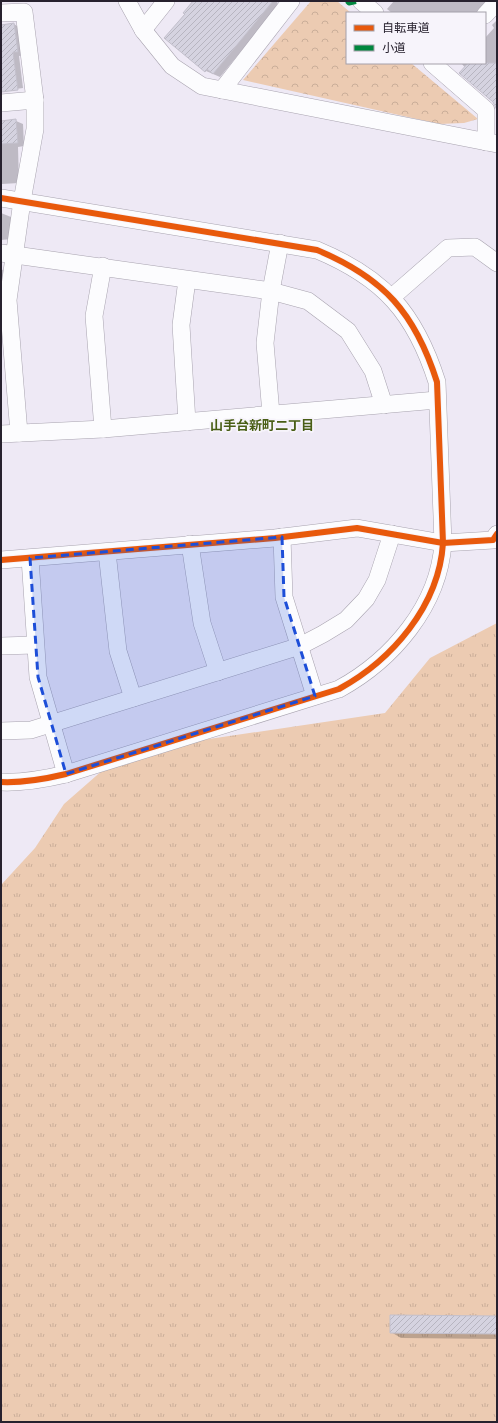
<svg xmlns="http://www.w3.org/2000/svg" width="498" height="1423" viewBox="0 0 498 1423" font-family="'PT Serif','Noto Sans JP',serif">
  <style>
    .grass { fill: url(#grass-tufts) }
    .park { fill: url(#park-crowns) }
    .shadow { fill: #0003 }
    .building { fill: url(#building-hatch); stroke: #c3c0cc }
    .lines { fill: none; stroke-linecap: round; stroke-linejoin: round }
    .street-casing { stroke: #a8a3af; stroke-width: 18 }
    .street { stroke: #fcfcfe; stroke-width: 17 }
    .quiet { stroke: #00873e; stroke-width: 5; stroke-dasharray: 10 5; stroke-linecap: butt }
    .cycleway-casing { stroke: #f7f4fb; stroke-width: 8 }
    .cycleway { stroke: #e8590c; stroke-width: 6 }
    .marked { fill: #1d4ed8; fill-opacity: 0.2; stroke: #1d4ed8; stroke-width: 3; stroke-dasharray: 8 5; stroke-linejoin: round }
    .labels { text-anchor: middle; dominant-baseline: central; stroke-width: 3.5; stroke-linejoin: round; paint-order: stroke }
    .neighbourhood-label { font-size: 13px; font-weight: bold; fill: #495e16; stroke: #f7f4fb }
  </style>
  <defs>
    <pattern id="grass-tufts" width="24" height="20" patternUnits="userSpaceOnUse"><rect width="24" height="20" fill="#eccbb2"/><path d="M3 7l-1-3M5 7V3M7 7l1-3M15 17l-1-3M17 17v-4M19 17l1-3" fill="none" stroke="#caae99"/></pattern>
    <pattern id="park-crowns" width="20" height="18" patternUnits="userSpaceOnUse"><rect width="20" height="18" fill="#eccbb2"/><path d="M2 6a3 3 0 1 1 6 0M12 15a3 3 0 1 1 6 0" fill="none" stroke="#caae99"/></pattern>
    <pattern id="building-hatch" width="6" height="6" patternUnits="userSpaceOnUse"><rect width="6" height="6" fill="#d5d3e0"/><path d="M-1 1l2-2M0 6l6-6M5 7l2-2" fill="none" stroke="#b7b5c0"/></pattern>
  </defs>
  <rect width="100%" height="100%" fill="#eee9f5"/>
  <polygon class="grass" points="497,623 497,1422 1,1422 1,885 35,848 64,804 112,762 162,746 385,713 430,658"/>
  <polygon class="park" points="311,1 337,1 351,13 347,13 347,63 411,63 478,119 464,123 439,124 243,80"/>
  <g class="shadow">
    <polygon points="195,1 279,1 277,3 279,5 220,77 206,71 166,38"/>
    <polygon points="394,1 486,1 476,13 392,13 387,9"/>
    <polygon points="497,20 497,107 462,64 485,63 485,38 494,28 492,25"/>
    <polygon points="14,24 20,28 24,55 19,56 23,88 1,91 1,26"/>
    <polygon points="16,121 23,124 24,146 18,147 19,183 2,184 1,122"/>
    <polygon points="1,213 11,217 12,239 1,240"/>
    <polygon points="1,269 5,271 1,293"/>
    <polygon points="497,1317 497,1339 401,1338 391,1332"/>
  </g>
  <g class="building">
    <polygon points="193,1 273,1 213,74 207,69 205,72 164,38 185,14 183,13"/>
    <polygon points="14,23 18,52 13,52 18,90 1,92 1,25"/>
    <polygon points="468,63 497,63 497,110 493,102 459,73"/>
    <polygon points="16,119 18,143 1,144 1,121"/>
    <polygon points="390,1315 497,1316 497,1334 390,1333"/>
  </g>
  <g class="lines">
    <g class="street-casing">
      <g id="street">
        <polyline points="127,1 143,30 172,66 202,86 497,144"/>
        <polyline points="361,1 375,13"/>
        <polyline points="1,13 24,12 35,100 35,129 22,201 8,300 19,433"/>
        <polyline points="485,15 497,2"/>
        <polyline points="143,30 166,1"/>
        <polyline points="432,63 486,110 486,142"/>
        <polyline points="222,90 291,1"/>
        <polyline points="1,103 35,100"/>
        <path d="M1,198L317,250C384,278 415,313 437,382L443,543C439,606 392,660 339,689L66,774C45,779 23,783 1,782"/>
        <polyline points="1,253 271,291 308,301 348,331 373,371 384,405"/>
        <polyline points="103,266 94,316 103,429"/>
        <polyline points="392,297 448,248 475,247 497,263"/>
        <polyline points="271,414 265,343 271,291 280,243"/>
        <polyline points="187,422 181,325 187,280"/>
        <polyline points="1,434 103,429 437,400"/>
        <polyline points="282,537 284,597 315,696"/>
        <polyline points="190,544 202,623 218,672"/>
        <polyline points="107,552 118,651 133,698"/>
        <polyline points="30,558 38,677 66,774"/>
        <polyline points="1,560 275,538 357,528 443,543 493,540 497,534"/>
        <polyline points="1,646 35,645"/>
        <polyline points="1,731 31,730 300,646 323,634 346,620 366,599 377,580 392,534"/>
      </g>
    </g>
    <use href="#street" class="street"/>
    <polyline class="quiet" points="347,1 349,3 358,1"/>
    <g class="cycleway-casing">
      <g id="cycleway">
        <path d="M1,198L317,250C384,278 415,313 437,382L443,543C439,606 392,660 339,689L66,774C45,779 23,783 1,782"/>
        <polyline points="1,560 275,538 357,528 443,543 493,540 497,534"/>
      </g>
    </g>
    <use href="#cycleway" class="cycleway"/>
  </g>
  <path class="marked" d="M282,537L284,597L315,696L66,774L38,677L30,558Z"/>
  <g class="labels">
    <g class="neighbourhood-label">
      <text x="262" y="425">山手台新町二丁目</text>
    </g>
  </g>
  <rect width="498" height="1423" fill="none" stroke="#27212e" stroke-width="4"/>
  <rect x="346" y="12" width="140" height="52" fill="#f7f4fb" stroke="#a4a0a9"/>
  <rect x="354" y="25" width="20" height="6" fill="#e8590c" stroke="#a4a0a9"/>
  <text x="382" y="32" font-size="12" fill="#27212e">自転車道</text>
  <rect x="354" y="45" width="20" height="6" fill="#00873e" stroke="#a4a0a9"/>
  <text x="382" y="52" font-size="12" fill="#27212e">小道</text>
</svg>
